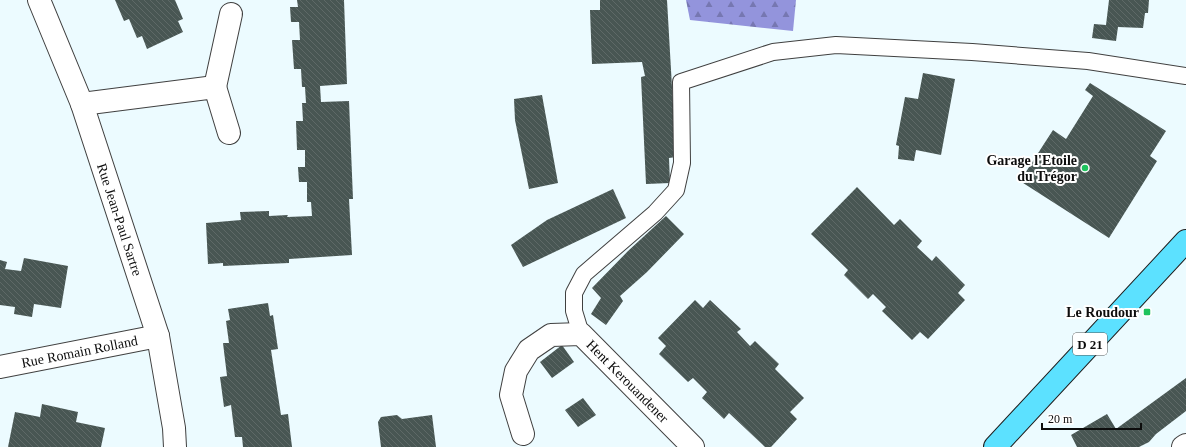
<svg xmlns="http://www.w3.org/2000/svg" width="1186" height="447" viewBox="0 0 1186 447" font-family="Georgia,serif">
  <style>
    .forest { fill: url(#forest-firs) }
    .building { fill: url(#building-back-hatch) }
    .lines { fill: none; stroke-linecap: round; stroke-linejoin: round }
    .service-casing { stroke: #404040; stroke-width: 18 }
    .minor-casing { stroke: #404040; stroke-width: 24 }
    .primary-casing { stroke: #1e1e1e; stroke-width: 24 }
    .service { stroke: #fff; stroke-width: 16 }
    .minor { stroke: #fff; stroke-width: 22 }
    .primary { stroke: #5ce1ff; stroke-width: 22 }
    .poi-dot { fill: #1ec35d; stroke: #fff; stroke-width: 1.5 }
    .labels { text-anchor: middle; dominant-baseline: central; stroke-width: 4; stroke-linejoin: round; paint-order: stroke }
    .shield { fill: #fff; stroke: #565656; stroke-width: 1 }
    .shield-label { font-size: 13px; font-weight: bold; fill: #0d0d0d }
    .poi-label { font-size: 14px; font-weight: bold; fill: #0d0d0d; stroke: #fff; text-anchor: end }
    .street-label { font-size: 14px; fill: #0d0d0d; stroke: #fff }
  </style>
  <defs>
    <pattern id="forest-firs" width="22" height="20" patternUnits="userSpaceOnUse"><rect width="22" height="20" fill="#9394dc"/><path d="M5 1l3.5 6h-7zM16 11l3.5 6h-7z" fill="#7677b1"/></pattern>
    <pattern id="building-back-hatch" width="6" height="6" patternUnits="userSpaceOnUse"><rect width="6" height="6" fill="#485653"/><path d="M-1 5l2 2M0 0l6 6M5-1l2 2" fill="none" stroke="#5e6967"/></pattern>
  </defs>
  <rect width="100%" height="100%" fill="#ecfbff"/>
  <polygon class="forest" points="686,0 796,0 793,31 690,20"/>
  <g class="building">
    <polygon points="115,0 175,0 183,19 178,21 183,32 147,49 142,36 137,38 129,19 124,21"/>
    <polygon points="297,0 344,0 347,84 320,86 321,102 349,101 353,199 349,199 352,255 289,259 289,263 223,266 223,263 208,264 206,223 241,220 240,212 269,211 269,216 288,215 287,217 312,216 311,202 307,202 307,182 299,182 298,167 305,167 305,150 297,150 296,121 303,121 302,103 306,103 305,87 302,87 301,69 294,69 292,40 300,40 299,22 291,22 290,7 298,7"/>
    <polygon points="600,0 667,0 676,157 669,158 670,183 646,184 641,77 645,76 642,62 592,64 590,10 600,10"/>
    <polygon points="1109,0 1149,0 1148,13 1145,13 1143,28 1118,27 1116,41 1092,38 1094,24 1106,25"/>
    <polygon points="923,73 955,79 941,155 916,150 914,161 898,159 899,146 896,145 905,97 918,99"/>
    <polygon points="1090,83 1166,131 1150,156 1157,161 1109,238 1020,181 1053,130 1066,139 1093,96 1085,90"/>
    <polygon points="542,95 558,183 529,189 515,120 514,99"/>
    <polygon points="857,187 894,225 900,219 922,241 917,247 932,261 936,256 965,285 958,293 965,300 928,339 920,332 912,340 882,311 886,307 873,294 868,299 844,275 848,270 811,234"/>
    <polygon points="613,189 626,218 523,267 511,245 547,220"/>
    <polygon points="666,216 684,234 647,272 620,296 623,301 606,325 591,314 601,298 592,288 628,251"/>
    <polygon points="24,258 68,266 61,308 34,304 32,317 14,314 15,307 0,305 0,260 7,262 5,269 21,271"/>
    <polygon points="695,300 703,308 710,300 741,329 737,332 750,346 755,341 779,364 775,369 804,398 790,412 797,419 771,447 765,447 729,413 724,419 702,398 707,392 693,378 688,382 659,354 666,346 658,338"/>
    <polygon points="268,303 270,316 273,315 278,349 271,350 281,415 288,414 292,447 243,447 242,437 235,437 231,405 224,407 220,377 227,376 223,343 229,343 226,321 230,320 228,309"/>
    <polygon points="562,345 574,362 552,378 540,362"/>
    <polygon points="1186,378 1186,411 1156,434 1149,442 1139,447 1077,447 1071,435 1107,414 1116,429"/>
    <polygon points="583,398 596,415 578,427 565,410"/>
    <polygon points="42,404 78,412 76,422 105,428 101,447 8,447 15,412 40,417"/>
    <polygon points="397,415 402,419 432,415 436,447 381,447 378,422 381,417"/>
  </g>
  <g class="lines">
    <g class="service-casing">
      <polyline id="service" points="581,334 574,311 574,293 584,274 655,213 676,190 682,163 681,82 773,52 836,45 972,52 1088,61 1186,76"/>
    </g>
    <g class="minor-casing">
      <g id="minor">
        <path id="s1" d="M39,0L82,104L158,336L174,428L175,447"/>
        <polyline points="215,87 231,14"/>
        <polyline points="82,104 215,87 229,133"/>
        <path id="s2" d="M0,367L158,336"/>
        <path id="s3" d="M523,434L511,395L516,371L529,350L551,335L581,334L693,447"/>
        <polyline points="1183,447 1186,445"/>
      </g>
    </g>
    <g class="primary-casing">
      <polyline id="primary" points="995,447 1186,241"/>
    </g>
    <use href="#service" class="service"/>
    <use href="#minor" class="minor"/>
    <use href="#primary" class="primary"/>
  </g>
  <g class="poi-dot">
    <circle cx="1085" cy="168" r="4"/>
    <rect x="1143" y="308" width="8" height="8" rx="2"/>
  </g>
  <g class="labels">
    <rect class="shield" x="1073" y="333" width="34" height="22" rx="3"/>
    <g class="shield-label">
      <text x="1090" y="344">D 21</text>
    </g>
    <g class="poi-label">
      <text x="1077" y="160">Garage l'Etoile<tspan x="1077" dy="16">du Trégor</tspan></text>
      <text x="1139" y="312">Le Roudour</text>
    </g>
    <g class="street-label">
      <text stroke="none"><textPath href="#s1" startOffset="234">Rue Jean-Paul Sartre</textPath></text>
      <text stroke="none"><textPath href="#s2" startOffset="81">Rue Romain Rolland</textPath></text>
      <text stroke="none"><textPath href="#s3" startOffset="213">Hent Kerouandener</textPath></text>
    </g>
  </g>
  <path d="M1042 423v6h99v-6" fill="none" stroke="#0d0d0d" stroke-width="2"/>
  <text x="1048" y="423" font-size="12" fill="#0d0d0d" stroke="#ffffff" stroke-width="3" paint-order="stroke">20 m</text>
</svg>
